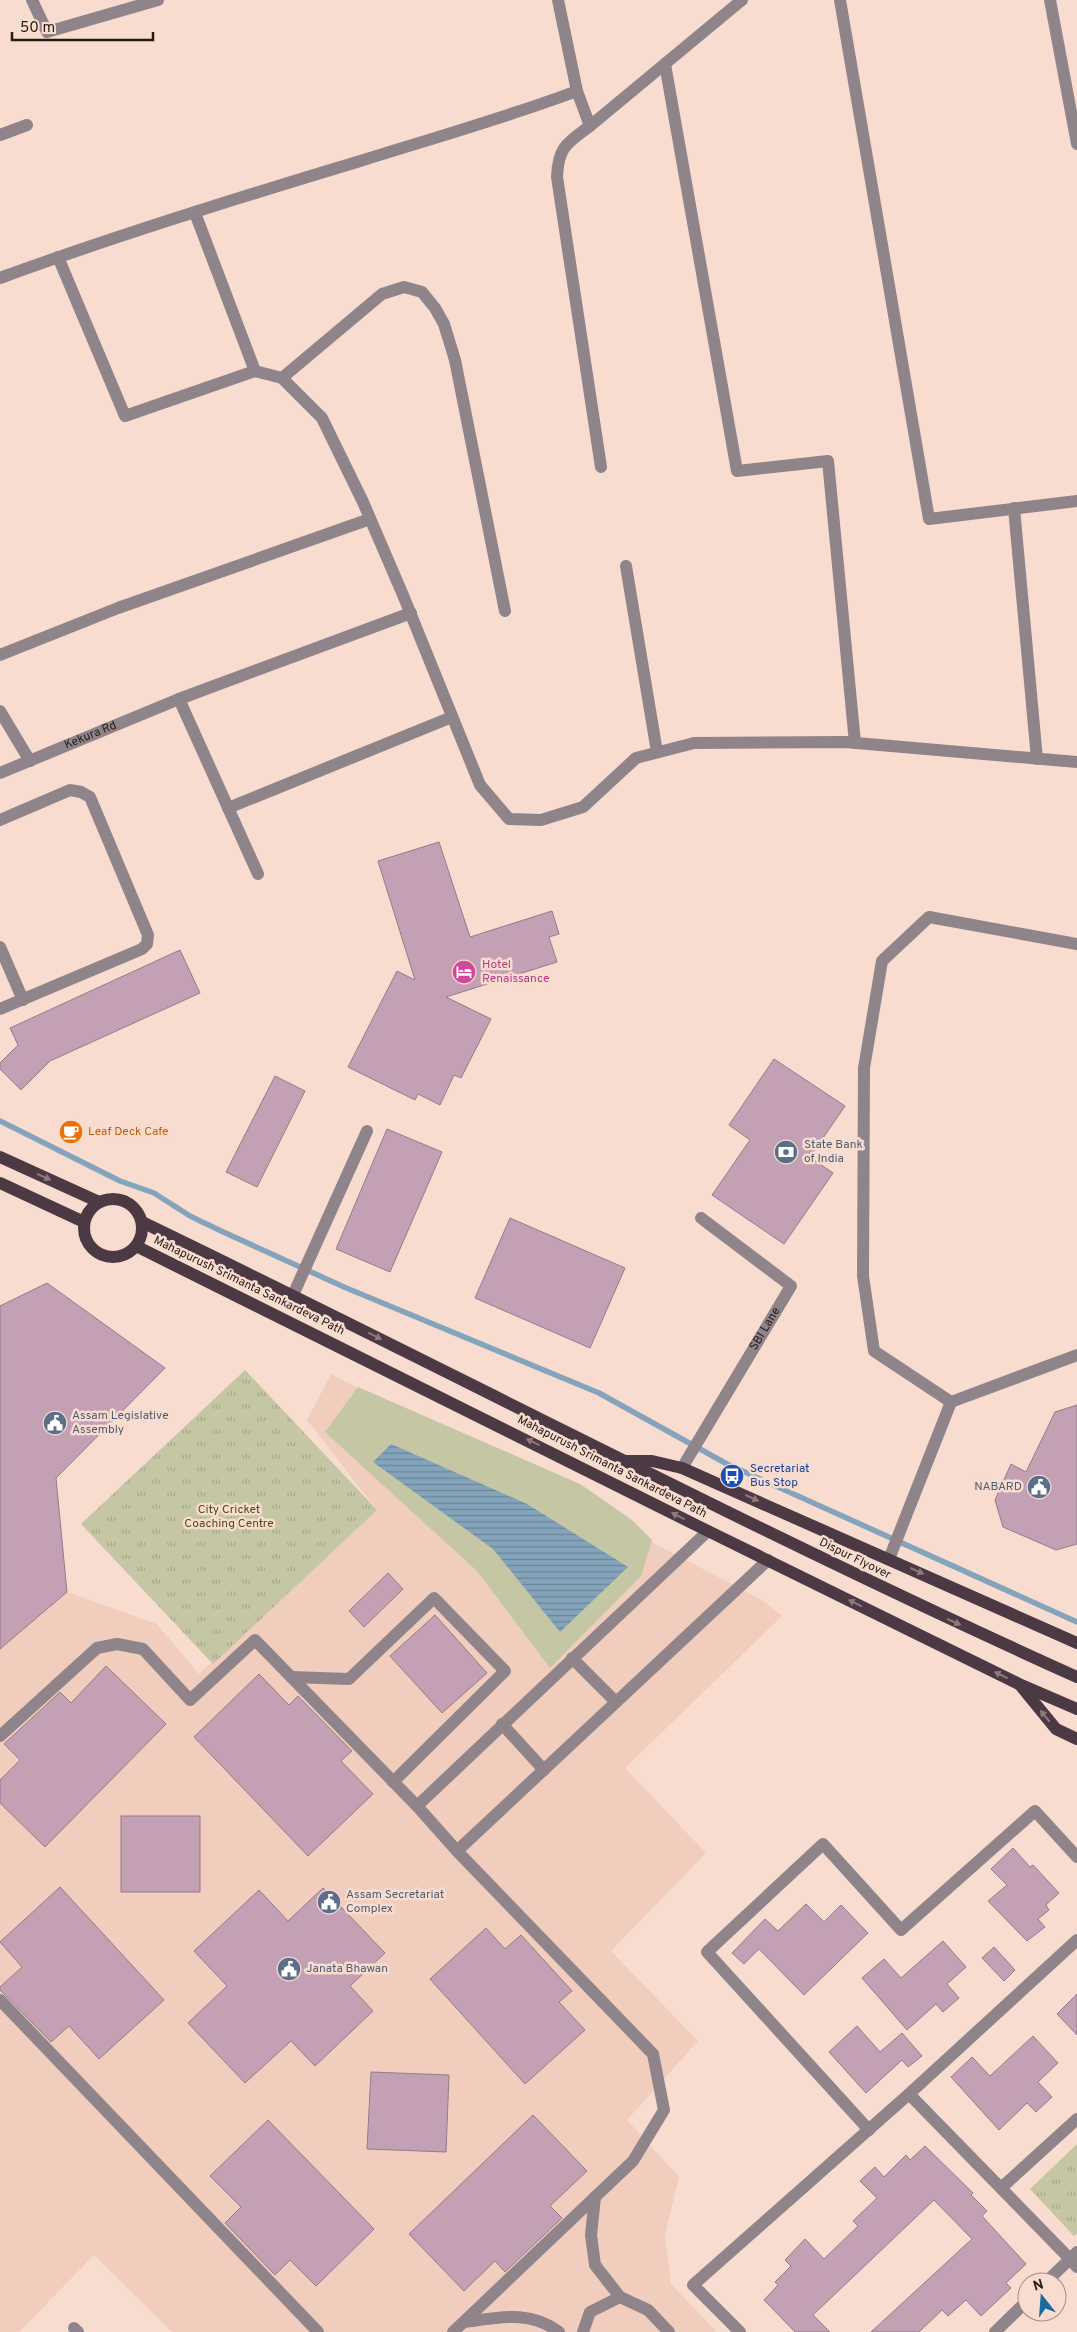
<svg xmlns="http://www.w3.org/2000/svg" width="1077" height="2332" viewBox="0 0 1077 2332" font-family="Overpass,sans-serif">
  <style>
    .built { fill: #f1cdbd }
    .green { fill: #c4c6a4 }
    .park { fill: url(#park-tufts) }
    .water { fill: url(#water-rules) }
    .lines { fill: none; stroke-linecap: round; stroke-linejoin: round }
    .stream { stroke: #84a4bb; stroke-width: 5.5 }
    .building { fill: #c4a0b4; stroke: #947b89 }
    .minor { stroke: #8f848a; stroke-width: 12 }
    .major { stroke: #4b3943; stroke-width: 12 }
    .oneway { fill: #907a7b }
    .labels { text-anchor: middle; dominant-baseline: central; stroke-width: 5; stroke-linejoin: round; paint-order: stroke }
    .street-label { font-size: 12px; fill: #251b16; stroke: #f8dccf }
    .hotel-label { font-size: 12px; fill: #b23c85; stroke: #f8dccf; text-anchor: start }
    .food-label { font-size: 12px; fill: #c56008; stroke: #f8dccf; text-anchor: start }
    .service-label { font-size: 12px; fill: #4e5e75; stroke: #f8dccf; text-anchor: start }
    .transit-label { font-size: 12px; fill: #164399; stroke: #f8dccf; text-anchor: start }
    .park-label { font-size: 12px; fill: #4e4f14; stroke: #f8dccf }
  </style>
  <defs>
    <pattern id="park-tufts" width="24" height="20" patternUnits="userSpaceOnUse" patternTransform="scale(1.25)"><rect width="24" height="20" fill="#c4c6a4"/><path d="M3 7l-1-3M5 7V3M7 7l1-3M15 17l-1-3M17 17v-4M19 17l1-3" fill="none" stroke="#a8aa8c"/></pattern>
    <pattern id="water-rules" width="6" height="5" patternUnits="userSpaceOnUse" patternTransform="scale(1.25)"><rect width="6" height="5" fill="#84a4bb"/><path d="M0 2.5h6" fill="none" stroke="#6c8597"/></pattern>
  </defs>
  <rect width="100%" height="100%" fill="#f8dccf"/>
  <polygon class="built" points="331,1374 764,1601 782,1616 625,1768 706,1853 611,1951 698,2041 627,2120 679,2177 665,2235 671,2284 717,2332 172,2332 94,2255 19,2332 0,2332 0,1649 67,1592 157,1624 199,1674 377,1510 307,1420"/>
  <polygon class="green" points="358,1387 580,1484 632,1520 652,1540 641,1576 550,1668 477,1571 325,1432"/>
  <g class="park">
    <polygon points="245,1370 377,1510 213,1664 81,1524"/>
    <polygon points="1077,2144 1077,2234 1074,2236 1030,2189"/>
  </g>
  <polygon class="water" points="391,1444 527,1504 628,1567 560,1632 493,1549 373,1462"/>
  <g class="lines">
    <polyline class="stream" points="0,1121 120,1181 154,1193 190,1216 219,1230 344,1287 599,1393 727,1464 1077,1622"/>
  </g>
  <g class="building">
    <polygon points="439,842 470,937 552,911 559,934 549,937 557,962 446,997 491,1019 461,1078 454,1075 440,1105 418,1094 415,1100 348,1067 397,971 415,980 378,861"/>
    <polygon points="180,950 200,993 50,1061 21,1090 0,1069 0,1063 18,1045 10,1028"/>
    <polygon points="774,1059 845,1106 810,1157 833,1173 784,1244 712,1195 750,1140 729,1125"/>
    <polygon points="275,1076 305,1091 257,1187 226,1172"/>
    <polygon points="387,1129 442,1152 390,1272 336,1249"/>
    <polygon points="510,1218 625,1268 590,1348 475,1298"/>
    <polygon points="47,1283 165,1368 56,1478 67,1592 0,1649 0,1306"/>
    <polygon points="1077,1405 1077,1544 1056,1550 1003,1527 995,1500 1011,1464 1026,1472 1055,1412"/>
    <polygon points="388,1573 403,1589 364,1627 349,1611"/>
    <polygon points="435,1615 487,1673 442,1713 390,1656"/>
    <polygon points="106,1666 166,1724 45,1847 0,1803 0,1780 20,1760 4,1744 60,1692 71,1703"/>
    <polygon points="259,1674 289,1705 298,1696 352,1751 341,1761 373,1794 308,1856 194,1737"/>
    <rect x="121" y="1816" width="79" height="76"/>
    <polygon points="1013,1848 1030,1867 1033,1865 1059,1893 1046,1905 1049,1910 1038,1919 1045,1927 1027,1941 988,1901 1007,1885 991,1869"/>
    <polygon points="60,1887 164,2000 99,2059 69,2026 51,2042 0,1990 0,1987 22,1967 0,1942"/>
    <polygon points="323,1888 385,1953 350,1986 373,2011 315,2066 291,2041 245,2083 188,2023 227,1986 194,1951 259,1890 288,1921"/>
    <polygon points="806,1904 824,1922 841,1905 868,1933 804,1995 759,1949 744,1964 732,1953 765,1919 778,1931"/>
    <polygon points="486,1928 505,1949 521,1935 572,1991 559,2002 585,2030 525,2084 430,1979"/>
    <polygon points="943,1941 966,1967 947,1984 959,1998 943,2012 936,2004 907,2030 862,1978 884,1959 901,1978"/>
    <polygon points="994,1947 1015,1970 1004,1981 982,1958"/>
    <polygon points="1077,1994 1077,2035 1057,2014"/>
    <polygon points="857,2026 880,2052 902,2033 922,2056 908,2067 902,2060 866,2093 829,2052"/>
    <polygon points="1033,2036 1058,2063 1038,2082 1052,2097 1036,2112 1027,2103 999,2130 951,2077 972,2057 990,2076"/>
    <polygon points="371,2072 449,2075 446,2152 367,2149"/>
    <polygon points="533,2115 587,2171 550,2206 562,2218 505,2272 495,2261 464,2291 409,2234"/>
    <polygon points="268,2120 374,2229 316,2286 290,2260 275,2275 225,2223 241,2207 210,2176"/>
    <polygon points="925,2146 973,2193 971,2195 987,2211 982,2216 1026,2264 1006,2283 1011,2288 981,2316 966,2300 948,2316 942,2310 919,2332 871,2332 972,2239 934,2200 813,2315 830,2332 795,2332 764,2300 778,2285 775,2282 791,2266 785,2260 805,2239 824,2259 858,2226 853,2221 877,2198 860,2181 875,2167 884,2177 906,2155 910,2160"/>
  </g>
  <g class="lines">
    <g class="minor">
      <polyline points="32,0 47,32 158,0"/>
      <polyline points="558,0 577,91"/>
      <polyline points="840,0 929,519 1077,501"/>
      <polyline points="1050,0 1077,144"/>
      <polyline points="665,64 737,471 828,461 855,743"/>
      <path d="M590,126C567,143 558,147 557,177L601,467"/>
      <polyline points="0,135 27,125"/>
      <polyline points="195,213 255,371"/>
      <polyline points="58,257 125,416 255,371 282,378 322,418 363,502 403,595 480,785 509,819 541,820 583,807 636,758 694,743 845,742 1077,762"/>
      <path d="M0,278C117,235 237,198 357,162C430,139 505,118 577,91L590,126L742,0"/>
      <polyline points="282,378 382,294 404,287 422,292 435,308 444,324 455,360 505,611"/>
      <polyline points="1014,508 1037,759"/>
      <polyline points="626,566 657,752"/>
      <polyline points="0,655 118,608 370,519"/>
      <polyline points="0,711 30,761"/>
      <path id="s1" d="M0,773L179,699"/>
      <polyline points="228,808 452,717"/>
      <polyline points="0,820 70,790 81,792 90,797 148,935 147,944 142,949 0,1009"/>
      <polyline points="258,874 179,699 411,613"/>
      <polyline points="0,947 23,1000"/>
      <polyline points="293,1295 367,1131"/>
      <polyline points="951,1402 874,1351 863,1276 864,1068 882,961 929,917 1077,944"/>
      <path id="s2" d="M682,1468L791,1286L701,1218"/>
      <polyline points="708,1531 417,1806 457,1851 768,1560"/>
      <polyline points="889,1559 951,1402 1077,1355"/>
      <polyline points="572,1658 616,1702"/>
      <polyline points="291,1677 349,1679 434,1598 505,1671 393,1782"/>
      <polyline points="502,1724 544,1770"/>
      <polyline points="0,1736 97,1648 117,1644 143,1649 190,1700 255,1640 417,1806"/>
      <polyline points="0,2000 318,2332"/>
      <polyline points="909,2094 1070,2259 1046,2282"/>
      <polyline points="869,2130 707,1952 823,1844 901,1930 1035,1811 1077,1857"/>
      <polyline points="1001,2188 1077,2119"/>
      <polyline points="595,2197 591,2235 595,2265 620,2297"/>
      <polyline points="1077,2252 1070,2259 1077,2267"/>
      <path d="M464,2322C498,2318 529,2309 559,2332"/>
      <polyline points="74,2328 78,2332"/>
      <polyline points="453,2332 633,2161 664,2110 653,2054 457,1851"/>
      <polyline points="583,2332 590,2312 620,2297 648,2310 669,2332"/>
      <polyline points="740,2332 693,2285 909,2094 1077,1940"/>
      <polyline points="995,2332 1027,2301"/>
    </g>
    <g class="major">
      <polyline points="0,1157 99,1202"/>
      <polyline points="0,1183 84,1222"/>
      <circle cx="113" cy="1228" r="29"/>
      <path d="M142,1222C455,1373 761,1535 1077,1677"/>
      <polyline points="136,1246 708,1531 1019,1684 1077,1709"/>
      <polyline points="625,1461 652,1461 682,1468 1077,1643"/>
      <polyline points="1020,1685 1056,1729 1077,1739"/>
    </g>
  </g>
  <defs><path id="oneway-solid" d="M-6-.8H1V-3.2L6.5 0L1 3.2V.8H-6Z" transform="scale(1.25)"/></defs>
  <g class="oneway">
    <use href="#oneway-solid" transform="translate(44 1177) rotate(24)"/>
    <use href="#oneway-solid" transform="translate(375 1336) rotate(27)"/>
    <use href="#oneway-solid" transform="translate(533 1442) rotate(-154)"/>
    <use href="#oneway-solid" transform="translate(752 1498) rotate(24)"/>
    <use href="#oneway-solid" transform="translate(678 1516) rotate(-153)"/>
    <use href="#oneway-solid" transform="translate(917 1571) rotate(24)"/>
    <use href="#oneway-solid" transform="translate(855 1603) rotate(-154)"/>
    <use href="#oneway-solid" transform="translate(954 1622) rotate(24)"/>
    <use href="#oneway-solid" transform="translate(1001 1675) rotate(-154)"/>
    <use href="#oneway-solid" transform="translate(1045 1716) rotate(-129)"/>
  </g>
  <defs>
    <g id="hotel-disc" transform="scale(1.25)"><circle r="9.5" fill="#d1479c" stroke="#f8dccf"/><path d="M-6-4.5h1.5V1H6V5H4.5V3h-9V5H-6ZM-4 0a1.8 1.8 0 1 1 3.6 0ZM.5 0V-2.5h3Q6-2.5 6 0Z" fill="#fff"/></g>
    <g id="cafe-disc" transform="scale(1.25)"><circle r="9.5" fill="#e8710a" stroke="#f8dccf"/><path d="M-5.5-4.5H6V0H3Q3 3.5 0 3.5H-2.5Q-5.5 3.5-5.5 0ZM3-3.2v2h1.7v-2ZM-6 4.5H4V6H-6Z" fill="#fff"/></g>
    <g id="bank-disc" transform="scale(1.25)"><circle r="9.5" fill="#5c6f8a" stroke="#f8dccf"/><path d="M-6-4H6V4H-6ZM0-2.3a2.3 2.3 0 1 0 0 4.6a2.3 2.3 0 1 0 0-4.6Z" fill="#fff"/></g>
    <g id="civic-disc" transform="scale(1.25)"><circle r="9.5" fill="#5c6f8a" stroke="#f8dccf"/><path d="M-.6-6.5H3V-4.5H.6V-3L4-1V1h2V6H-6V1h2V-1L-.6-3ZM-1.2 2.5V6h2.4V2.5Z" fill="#fff"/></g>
    <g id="bus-disc" transform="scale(1.25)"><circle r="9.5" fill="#1a4fb4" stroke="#f8dccf"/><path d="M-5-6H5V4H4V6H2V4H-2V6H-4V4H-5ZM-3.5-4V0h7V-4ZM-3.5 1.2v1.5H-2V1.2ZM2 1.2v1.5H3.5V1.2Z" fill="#fff"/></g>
  </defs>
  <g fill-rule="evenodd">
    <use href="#hotel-disc" x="464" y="972"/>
    <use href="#cafe-disc" x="71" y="1132"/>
    <use href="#bank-disc" x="786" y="1152"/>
    <use href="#civic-disc" x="55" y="1423"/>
    <use href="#bus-disc" x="732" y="1476"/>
    <use href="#civic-disc" x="1039" y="1487"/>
    <use href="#civic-disc" x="329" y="1902"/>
    <use href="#civic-disc" x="289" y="1969"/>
  </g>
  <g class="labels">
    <g class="street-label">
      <text stroke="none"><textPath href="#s1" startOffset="98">Kekura Rd</textPath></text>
      <text transform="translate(249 1286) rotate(26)">Mahapurush Srimanta Sankardeva Path</text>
      <text stroke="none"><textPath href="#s2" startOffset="162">SBI Lane</textPath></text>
      <text transform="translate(612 1467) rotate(27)">Mahapurush Srimanta Sankardeva Path</text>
      <text transform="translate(855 1559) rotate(26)">Dispur Flyover</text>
    </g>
    <g class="hotel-label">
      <text x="482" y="965">Hotel<tspan x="482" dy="14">Renaissance</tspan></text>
    </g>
    <g class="food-label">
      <text x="88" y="1132">Leaf Deck Cafe</text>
    </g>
    <g class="service-label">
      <text x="804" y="1145">State Bank<tspan x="804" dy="14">of India</tspan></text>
      <text x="72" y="1416">Assam Legislative<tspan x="72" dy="14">Assembly</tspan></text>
      <text x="1022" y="1487" text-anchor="end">NABARD</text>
      <text x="346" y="1895">Assam Secretariat<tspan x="346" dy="14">Complex</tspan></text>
      <text x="306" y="1969">Janata Bhawan</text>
    </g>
    <g class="transit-label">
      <text x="750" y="1469">Secretariat<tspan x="750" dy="14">Bus Stop</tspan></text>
    </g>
    <g class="park-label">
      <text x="229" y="1510">City Cricket<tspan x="229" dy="14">Coaching Centre</tspan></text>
    </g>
  </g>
  <g transform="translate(1042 2297) rotate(343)"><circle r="24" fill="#f8dccf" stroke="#a48f85"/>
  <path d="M0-4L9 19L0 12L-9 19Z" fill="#1c6a9c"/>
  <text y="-8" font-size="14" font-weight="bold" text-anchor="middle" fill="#251b16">N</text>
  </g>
  <path d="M12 32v8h141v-8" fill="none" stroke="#251b16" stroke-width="2.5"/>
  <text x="20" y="32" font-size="15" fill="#251b16" stroke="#f8dccf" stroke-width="4" paint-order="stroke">50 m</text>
</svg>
